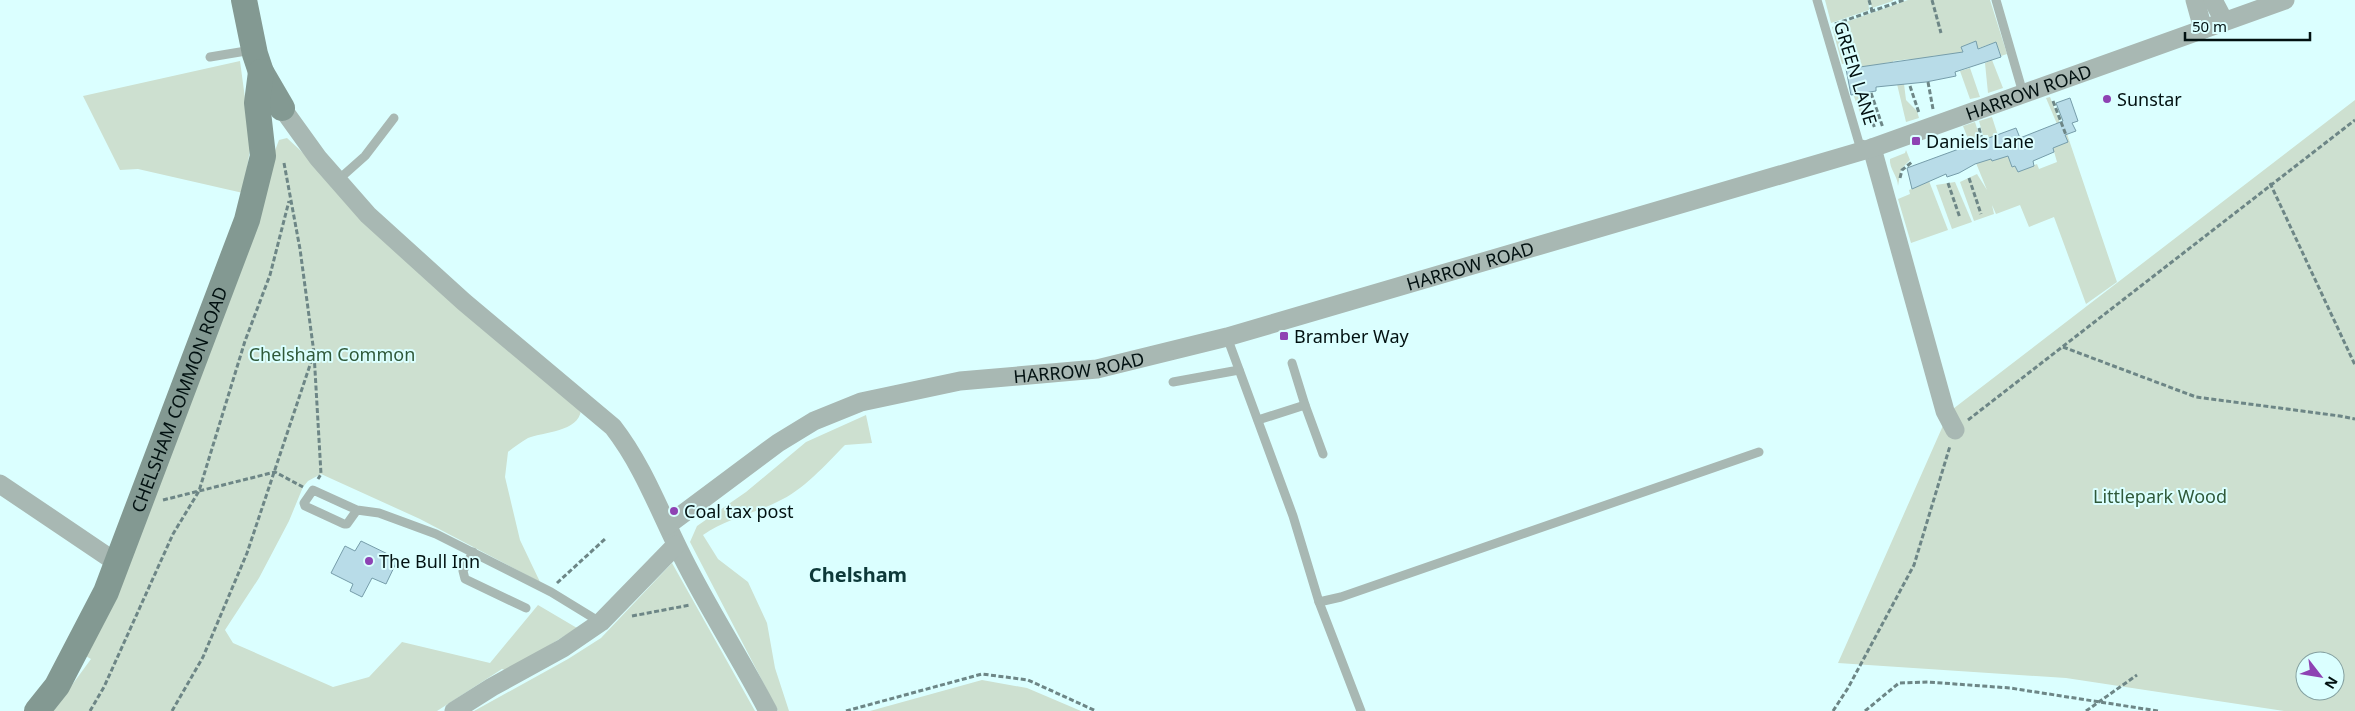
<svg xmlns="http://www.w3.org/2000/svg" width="2355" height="711" viewBox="0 0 2355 711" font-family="'Noto Sans',sans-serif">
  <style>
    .green { fill: #cde0d0; fill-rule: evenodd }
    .building { fill: #b8dce8; stroke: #769daa }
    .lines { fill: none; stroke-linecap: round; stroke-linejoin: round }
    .path { stroke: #6d8686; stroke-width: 3; stroke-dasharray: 5 2.5; stroke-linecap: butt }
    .lane { stroke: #a8b8b3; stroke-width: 9 }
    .street { stroke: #a8b8b3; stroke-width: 19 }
    .secondary { stroke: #839992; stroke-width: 26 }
    .poi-dot { fill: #8e42b3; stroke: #dbffff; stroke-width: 2 }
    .labels { text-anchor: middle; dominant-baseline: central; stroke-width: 4; stroke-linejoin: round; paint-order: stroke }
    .street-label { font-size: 18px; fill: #021111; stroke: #dbffff }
    .poi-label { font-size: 18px; fill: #021111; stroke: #dbffff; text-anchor: start }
    .park-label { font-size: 18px; fill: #2f5939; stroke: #dbffff }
    .quarter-label { font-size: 20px; font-weight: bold; fill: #0d3939; stroke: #dbffff }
  </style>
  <rect width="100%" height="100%" fill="#dbffff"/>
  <g class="green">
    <polygon points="1825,0 1868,0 1869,10 1831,23"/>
    <polygon points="1870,0 1893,0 1893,1 1872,8"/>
    <polygon points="1908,0 1990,0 2007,54 2001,56 1996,42 1976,49 1973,42 1961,47 1963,54 1932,56 1933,65 1913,67 1911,59 1893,61 1894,70 1892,69 1890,62 1857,70 1856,61 1842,64 1832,27"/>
    <polygon points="1992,60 2003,88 1988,93 1985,63"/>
    <polygon points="240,61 251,143 243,193 138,169 120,170 83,96"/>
    <polygon points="1970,68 1980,97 1970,99 1960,71"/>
    <polygon points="1897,84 1904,84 1906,100 1917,111 1919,118 1906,122"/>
    <polygon points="1862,93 1870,121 1864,123 1853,94"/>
    <polygon points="2050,97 2060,123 2057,124 2046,98"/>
    <path d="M2355,100V711H2284L2066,678L1838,663L1949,412ZM2305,661H2335V691H2305Z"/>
    <polygon points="1992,117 2002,148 2005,147 2012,167 2015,166 2018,172 2037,164 2039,169 2057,162 2053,148 2067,142 2065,135 2067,134 2117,282 2086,304 2054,217 2029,227 2020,205 1996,214 1992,205 1994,214 1974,221 1960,182 1977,174 1987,190 1976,163 1991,158 1993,161 2001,158 1992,150 1988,135 1983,135 1979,121"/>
    <polygon points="1975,122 1981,141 1970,144 1963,126"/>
    <path d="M287,138L581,410C579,432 543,432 528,438C521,442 514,447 508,452L505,477L520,540L540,582L420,519L321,474L308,481L303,487L289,521L259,578L225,630L233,643L333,687L369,677L402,642L490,663L538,605L577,628L508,671L502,669L437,711H53L91,659L84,655L279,140Z"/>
    <path d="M1906,150L1910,160L1901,169L1898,186C1898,176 1889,169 1890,159L1905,153Z"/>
    <polygon points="1929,181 1948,230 1911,243 1898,199 1910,194 1909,190"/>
    <polygon points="1955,182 1972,222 1952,229 1936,185"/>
    <path d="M866,415L872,443L845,445C825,465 804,490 777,502C753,514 725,519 703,535L718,559L748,582L767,623L775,668L789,711H778L690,542L697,526L746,492L806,442Z"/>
    <polygon points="672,563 755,711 474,711 568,659 601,638"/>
    <polygon points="982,680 1027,688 1081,711 870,711"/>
  </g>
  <g class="building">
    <polygon points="1976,41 1978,49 1996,42 2001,57 1955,72 1956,76 1926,82 1876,87 1876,91 1851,95 1846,69 1963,52 1961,47"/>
    <polygon points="2070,98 2078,121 2072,123 2076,131 2065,135 2068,142 2053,148 2054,152 2033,161 2034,166 2018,172 2015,166 2012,167 2008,156 1992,161 1991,159 1975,164 1959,173 1947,177 1946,174 1912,189 1907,168 2016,128 2020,138 2063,121 2056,103"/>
    <polygon points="361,541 398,559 386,584 372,578 362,597 350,591 353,584 331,573 345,546 355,551"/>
  </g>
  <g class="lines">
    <g class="path">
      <polyline points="1869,0 1872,11"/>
      <polyline points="1932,0 1941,33"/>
      <polyline points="1835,24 1904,0"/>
      <polyline points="1928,82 1933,109"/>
      <polyline points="1910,86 1919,113"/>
      <polyline points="1871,93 1883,128"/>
      <polyline points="1863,94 1875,129"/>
      <polyline points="2053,101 2066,135"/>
      <polyline points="1979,128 1982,139"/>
      <polyline points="284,163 300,249 314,353 321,474 318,479"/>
      <polyline points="1900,178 1902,170 1912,162"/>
      <polyline points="1969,178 1981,214"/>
      <polyline points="1948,183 1960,218"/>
      <polyline points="2270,183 2355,365"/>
      <polyline points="2063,347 2196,397 2340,416 2355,419"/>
      <polyline points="1968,420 2355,120"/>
      <polyline points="163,500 275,472 303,487"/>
      <polyline points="557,583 605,539"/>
      <polyline points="632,616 690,605"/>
      <polyline points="90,711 104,687 173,534 199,491 245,341 270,275 289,201"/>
      <polyline points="172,711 203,657 247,553 313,356"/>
      <polyline points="846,711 982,674 1028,680 1096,711"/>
      <polyline points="1833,711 1848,688 1914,565 1950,446"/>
      <polyline points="1865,711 1899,683 1928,682 2010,688 2158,711"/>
      <polyline points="2086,711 2137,675"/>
    </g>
    <g class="lane">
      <polyline points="1817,0 1859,143 1869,147"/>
      <polyline points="1996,0 2023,93"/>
      <polyline points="210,57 252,50"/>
      <polyline points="338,180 365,156 394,118"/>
      <polyline points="1227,337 1293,516 1319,602 1361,711"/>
      <polyline points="1292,363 1305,405"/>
      <polyline points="1173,382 1239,370"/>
      <polyline points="1258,420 1305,405 1323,454"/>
      <polyline points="357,510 347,524 344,524 305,506 304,503 313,490 357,510 379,513 436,534 551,592 600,622"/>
      <polyline points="473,552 463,571 465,579 526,608"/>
      <polyline points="1319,602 1341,597 1759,452"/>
    </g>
    <g class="street">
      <polyline points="2195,0 2203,29"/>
      <polyline points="2213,0 2224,21"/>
      <path d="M282,108L318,158L368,215L464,302L613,427C644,467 660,513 683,558C709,610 741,659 768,711"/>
      <polyline points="1872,148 1945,411 1955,430"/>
      <polyline points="0,484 117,563"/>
      <path id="s1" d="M668,525L778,443L814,421L861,402L960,381L1097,369L1227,337L1872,148L2285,0"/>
      <polyline points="454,711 492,687 563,648 601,622 676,545"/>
    </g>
    <g class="secondary">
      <polyline points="244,0 255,54 261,72 282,108"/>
      <path id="s2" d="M37,711L57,686L106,592L247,220L263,156L257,103L261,72"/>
    </g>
  </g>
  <g class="poi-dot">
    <circle cx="2107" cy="99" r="5"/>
    <rect x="1911" y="136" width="10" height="10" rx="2.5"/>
    <rect x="1279" y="331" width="10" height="10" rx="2.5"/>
    <circle cx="674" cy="511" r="5"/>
    <circle cx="369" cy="561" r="5"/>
  </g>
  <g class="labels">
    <g class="street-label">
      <text transform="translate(1856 73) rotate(73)">GREEN LANE</text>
      <text stroke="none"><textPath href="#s1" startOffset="1441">HARROW ROAD</textPath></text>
      <text stroke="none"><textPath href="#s1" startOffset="856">HARROW ROAD</textPath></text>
      <text stroke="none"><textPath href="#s1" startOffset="451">HARROW ROAD</textPath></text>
      <text stroke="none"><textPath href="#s2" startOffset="344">CHELSHAM COMMON ROAD</textPath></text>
    </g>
    <g class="poi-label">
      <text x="2117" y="99">Sunstar</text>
      <text x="1926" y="141">Daniels Lane</text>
      <text x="1294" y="336">Bramber Way</text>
      <text x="684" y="511">Coal tax post</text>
      <text x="379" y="561">The Bull Inn</text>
    </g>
    <g class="park-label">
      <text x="332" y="354">Chelsham Common</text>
      <text x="2160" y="496">Littlepark Wood</text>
    </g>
    <g class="quarter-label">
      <text x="858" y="574">Chelsham</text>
    </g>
  </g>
  <g transform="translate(2320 676) rotate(121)"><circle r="24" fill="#dbffff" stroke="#84a0a0"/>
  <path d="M0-4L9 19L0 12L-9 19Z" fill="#8e42b3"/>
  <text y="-8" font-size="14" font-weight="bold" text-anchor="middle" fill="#021111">N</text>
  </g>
  <path d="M2185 32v8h125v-8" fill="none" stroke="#021111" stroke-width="2.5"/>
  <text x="2192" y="32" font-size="15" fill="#021111" stroke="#dbffff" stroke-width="4" paint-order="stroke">50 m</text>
</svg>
